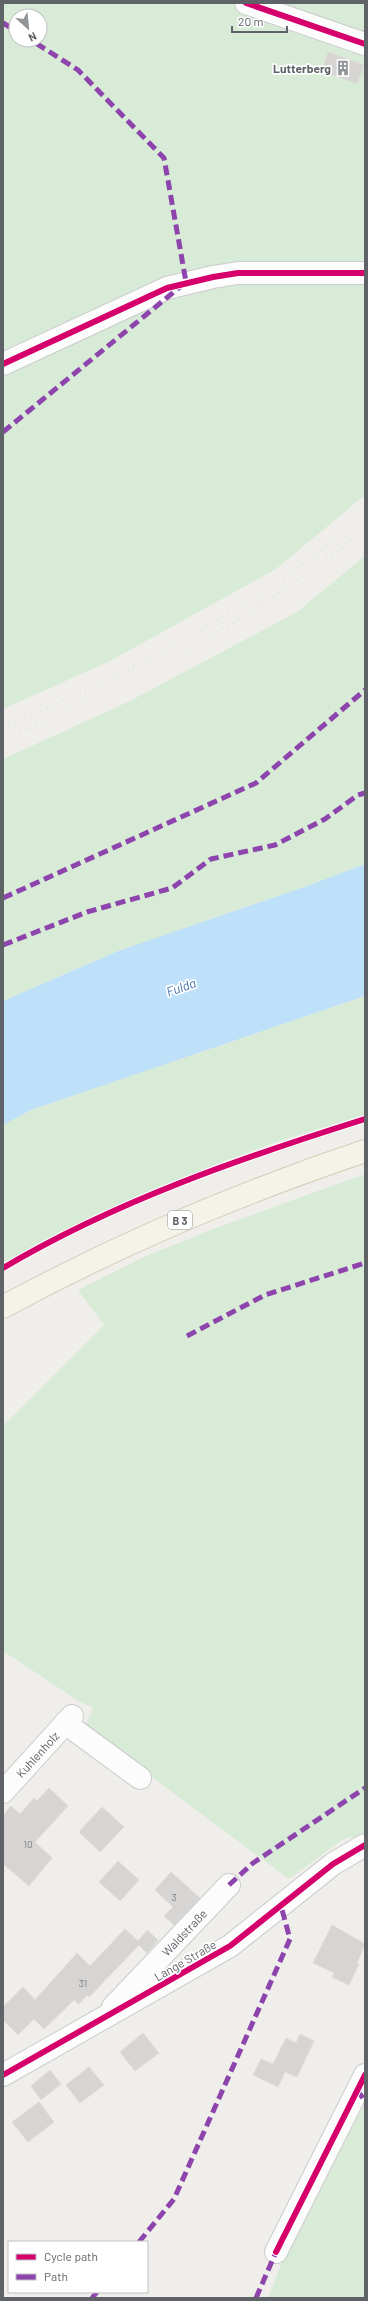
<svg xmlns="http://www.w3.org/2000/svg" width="368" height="2301" viewBox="0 0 368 2301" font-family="Barlow,sans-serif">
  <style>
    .green { fill: #d8ebd6; fill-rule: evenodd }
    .water { fill: #bfe0f9 }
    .building { fill: #d6d5d3; stroke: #deddd9 }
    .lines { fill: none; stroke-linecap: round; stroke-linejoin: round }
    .minor-casing { stroke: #cbcccc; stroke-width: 24 }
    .major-casing { stroke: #d7ceb8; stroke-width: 24 }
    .minor { stroke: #fdfcfc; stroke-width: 22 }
    .major { stroke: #f4f2e9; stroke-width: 22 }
    .rail { stroke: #e4e4e4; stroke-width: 3; stroke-dasharray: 1 5; stroke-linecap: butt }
    .quiet { stroke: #8e44ad; stroke-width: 5; stroke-dasharray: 10 5; stroke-linecap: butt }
    .cycleway-casing { stroke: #fff; stroke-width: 8 }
    .cycleway { stroke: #d6006c; stroke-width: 6 }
    .labels { text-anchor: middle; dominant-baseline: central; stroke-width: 3.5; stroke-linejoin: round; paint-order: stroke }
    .number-label { font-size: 10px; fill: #7e8184 }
    .shield { fill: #fff; stroke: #8f9295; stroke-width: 1 }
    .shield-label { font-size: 11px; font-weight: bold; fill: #5f6368 }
    .poi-label { font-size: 12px; font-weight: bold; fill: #5f6368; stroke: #fff; text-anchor: end }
    .street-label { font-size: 12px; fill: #5f6368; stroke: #fff }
    .water-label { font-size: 13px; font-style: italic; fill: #4174aa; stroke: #fff }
  </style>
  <rect width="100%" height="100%" fill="#efeeea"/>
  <g class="green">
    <path d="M3,3H365V495L276,569L110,661L3,709ZM16,16H40V40H16Z"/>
    <polygon points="365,556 365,864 307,886 118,951 3,1001 3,759 128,702 297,612"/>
    <polygon points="365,996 365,1115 279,1141 214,1165 131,1200 3,1264 3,1125 31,1110"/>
    <polygon points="365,1174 365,1836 343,1839 289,1879 85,1727 93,1707 80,1702 3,1651 3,1426 104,1325 78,1290 144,1257 216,1228"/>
    <polygon points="365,2103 365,2298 268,2298 286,2252"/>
  </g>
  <polygon class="water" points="365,864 365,996 31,1110 3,1125 3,1001 118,951 307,886"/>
  <g class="building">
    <polygon points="328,52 364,65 357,84 322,71"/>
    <polygon points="49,1788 68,1806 35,1842 52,1858 29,1886 3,1864 3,1816 11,1806 20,1814 34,1798 37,1801"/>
    <polygon points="102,1807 124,1827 100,1852 79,1832"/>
    <polygon points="118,1861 139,1880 120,1901 99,1882"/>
    <polygon points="171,1872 200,1898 174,1925 164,1916 173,1907 155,1890"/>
    <polygon points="332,1925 365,1944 357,1963 359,1964 349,1985 332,1977 334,1973 313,1963"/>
    <polygon points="125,1929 138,1941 147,1930 158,1940 147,1953 139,1945 89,1997 87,1995 79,2004 74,2000 44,2029 34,2019 18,2035 3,2020 3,2007 23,1987 35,2000 77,1953 90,1966"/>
    <polygon points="143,2033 159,2053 135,2071 120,2052"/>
    <polygon points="300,2034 314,2041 297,2077 285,2072 278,2087 253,2075 261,2059 273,2064 286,2038 296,2043"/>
    <polygon points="89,2067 104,2085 80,2103 66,2085"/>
    <polygon points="50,2070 61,2084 41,2100 31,2086"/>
    <polygon points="39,2102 54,2122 28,2142 12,2122"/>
  </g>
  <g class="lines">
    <g class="minor-casing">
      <g id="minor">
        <polyline points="246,3 365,44"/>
        <polyline points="3,364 167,288 213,277 238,273 365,273"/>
        <polyline points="65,1723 140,1778"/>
        <path id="s1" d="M3,1792L72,1716"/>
        <path id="s2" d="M113,2007L229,1885"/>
        <polyline points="3,2075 230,1946 333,1864 365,1845"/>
        <polyline points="276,2252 365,2075"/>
      </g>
    </g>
    <g class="major-casing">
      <path id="major" d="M3,1307C119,1244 240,1193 365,1151"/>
    </g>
    <use href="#minor" class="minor"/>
    <use href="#major" class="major"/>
    <g class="rail">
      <path d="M3,728C132,672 258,607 365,515"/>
      <path d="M3,740C135,682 254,621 365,528"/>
    </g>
    <g class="quiet">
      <polyline points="3,23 16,31"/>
      <polyline points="3,432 186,282 164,158 78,70 31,40"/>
      <polyline points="3,898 256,783 365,690"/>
      <polyline points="3,945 87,912 172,888 211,859 275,845 325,819 358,795 365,793"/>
      <polyline points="187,1336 265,1295 365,1263"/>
      <polyline points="229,1885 253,1863 365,1788"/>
      <polyline points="357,2090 365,2101"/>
      <polyline points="139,2242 174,2199 290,1939 281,1906"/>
      <polyline points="92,2298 97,2292"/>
      <polyline points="256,2298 276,2252"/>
    </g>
    <g class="cycleway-casing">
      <g id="cycleway">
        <polyline points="246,3 365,44"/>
        <polyline points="3,364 167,288 213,277 238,273 365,273"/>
        <path d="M3,1268C116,1201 241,1158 365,1119"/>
        <polyline points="3,2075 230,1946 333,1864 365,1845"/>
        <polyline points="276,2252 365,2075"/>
      </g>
    </g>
    <use href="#cycleway" class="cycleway"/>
  </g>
  <defs>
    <g id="building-bare" transform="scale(1.2)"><path d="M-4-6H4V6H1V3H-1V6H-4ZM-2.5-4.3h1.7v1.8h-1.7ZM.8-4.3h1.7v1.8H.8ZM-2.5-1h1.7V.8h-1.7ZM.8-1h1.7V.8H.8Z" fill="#919496" stroke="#fff" stroke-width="2.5" paint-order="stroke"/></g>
  </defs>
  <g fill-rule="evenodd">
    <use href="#building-bare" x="343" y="68"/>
  </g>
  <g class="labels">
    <g class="number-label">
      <text x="28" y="1844">10</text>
      <text x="174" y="1897">3</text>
      <text x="83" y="1983">31</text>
    </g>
    <rect class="shield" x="168" y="1211" width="24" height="18" rx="3"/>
    <g class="shield-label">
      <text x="180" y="1220">B 3</text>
    </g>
    <g class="poi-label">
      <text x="331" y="68">Lutterberg</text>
    </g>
    <g class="street-label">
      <text stroke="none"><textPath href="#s1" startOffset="51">Kuhlenholz</textPath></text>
      <text stroke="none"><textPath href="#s2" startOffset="103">Waldstraße</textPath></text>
      <text transform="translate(185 1960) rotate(-30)">Lange Straße</text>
    </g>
    <g class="water-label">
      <text transform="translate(181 987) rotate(-19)">Fulda</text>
    </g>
  </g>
  <rect width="368" height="2301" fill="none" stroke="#5f6368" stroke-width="8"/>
  <rect x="8" y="2241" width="140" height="52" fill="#ffffff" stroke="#bfc1c3"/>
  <rect x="16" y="2254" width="20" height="6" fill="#d6006c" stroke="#bfc1c3"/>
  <text x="44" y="2261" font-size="12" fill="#5f6368">Cycle path</text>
  <rect x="16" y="2274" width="20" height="6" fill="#8e44ad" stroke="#bfc1c3"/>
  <text x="44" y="2281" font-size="12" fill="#5f6368">Path</text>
  <g transform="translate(28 28) rotate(153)"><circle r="19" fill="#ffffff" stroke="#bfc1c3"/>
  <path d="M0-3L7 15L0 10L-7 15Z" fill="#919496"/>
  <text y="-6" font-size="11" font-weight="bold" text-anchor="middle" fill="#5f6368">N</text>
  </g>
  <path d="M232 26v6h55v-6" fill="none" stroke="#5f6368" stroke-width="2"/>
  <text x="238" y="26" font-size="12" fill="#5f6368" stroke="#ffffff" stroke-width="3" paint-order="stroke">20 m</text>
</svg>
